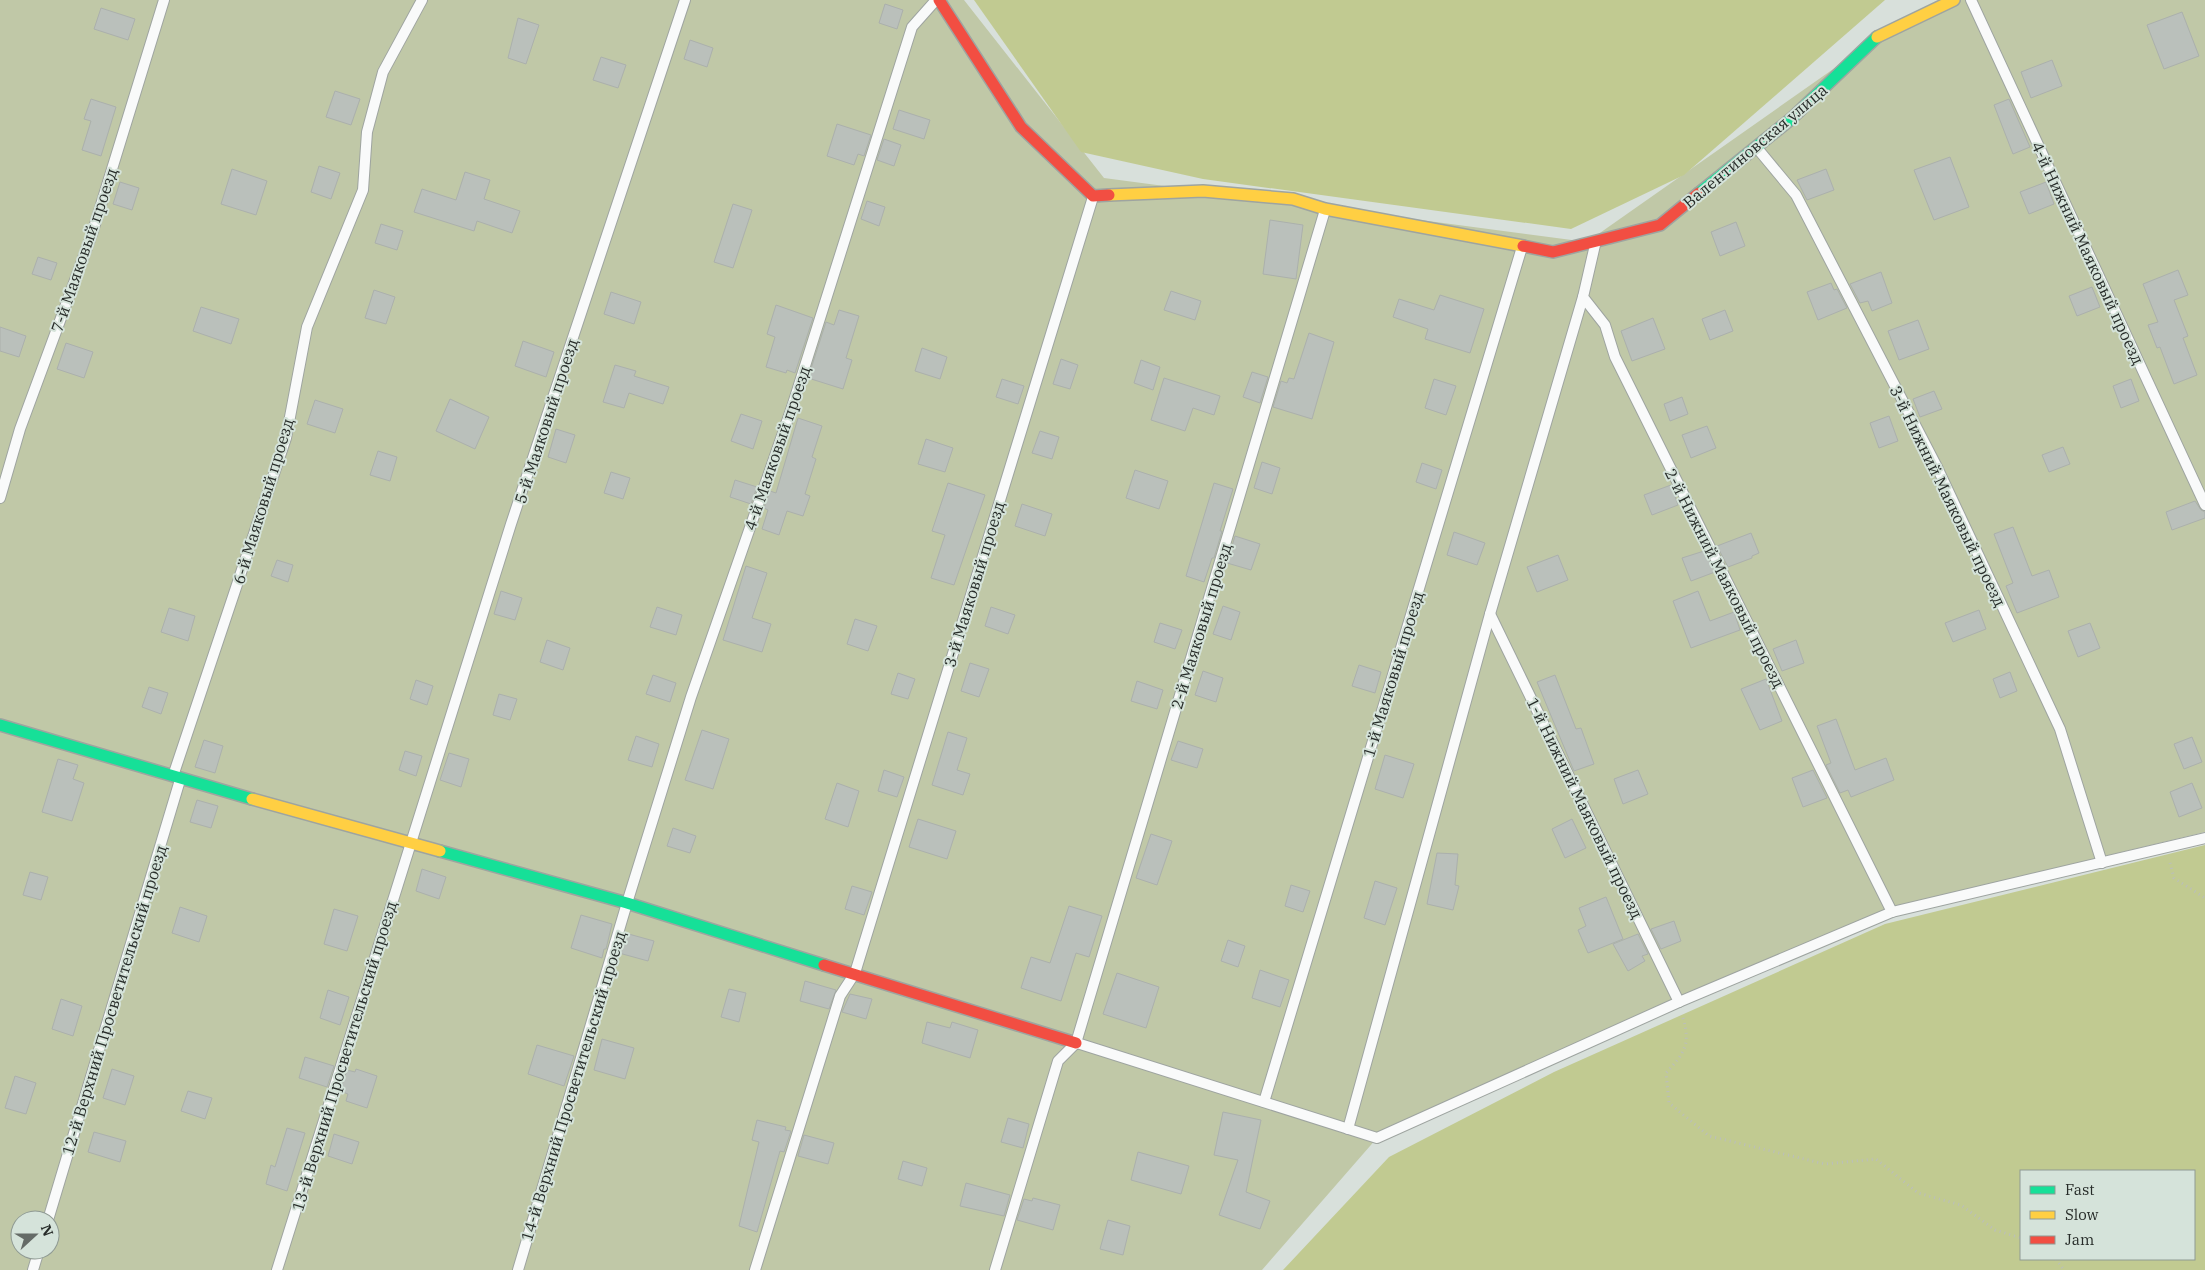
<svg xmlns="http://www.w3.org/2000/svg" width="2205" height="1270" viewBox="0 0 2205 1270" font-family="'IBM Plex Serif',serif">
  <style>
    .green { fill: #c0c8a7; fill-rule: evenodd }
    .forest { fill: #c1ca91; fill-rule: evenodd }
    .building { fill: #bac0bb; stroke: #abb0ac }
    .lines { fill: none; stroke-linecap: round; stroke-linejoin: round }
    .lane-casing { stroke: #9ea4a0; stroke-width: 12 }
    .fast-casing { stroke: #9ea4a0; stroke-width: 14 }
    .slow-casing { stroke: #9ea4a0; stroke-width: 14 }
    .jam-casing { stroke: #9ea4a0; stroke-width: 14 }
    .path { stroke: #bbbebc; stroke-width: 3; stroke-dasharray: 1 4; stroke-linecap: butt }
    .lane { stroke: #f9fafa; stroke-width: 10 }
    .fast { stroke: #16e098; stroke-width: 11 }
    .slow { stroke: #ffcf43; stroke-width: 11 }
    .jam { stroke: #f24e42; stroke-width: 11 }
    .labels { text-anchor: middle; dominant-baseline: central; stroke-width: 4; stroke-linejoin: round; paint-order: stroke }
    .street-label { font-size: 16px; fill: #272c29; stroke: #d5e3da }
  </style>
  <rect width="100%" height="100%" fill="#d8e0db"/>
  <path class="green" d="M0,0H964L1104,178L1587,242L1886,32L1953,0H2205V832L1886,909L1377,1138L1262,1270H0ZM20,1220H50V1250H20Z"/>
  <g class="forest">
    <polygon points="974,0 1885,0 1684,175 1571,229 1203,179 1081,152"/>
    <path d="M2205,845V1270H1283L1389,1157L1554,1072L1885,924ZM2021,1171H2194V1259H2021Z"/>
  </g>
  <g class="building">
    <polygon points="885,4 903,10 897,29 879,23"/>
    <polygon points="101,8 135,19 128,40 94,29"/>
    <polygon points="2182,12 2199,56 2164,69 2147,25"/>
    <polygon points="518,18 539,25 526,64 508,58"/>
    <polygon points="690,40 713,48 707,67 684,59"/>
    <polygon points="601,57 626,65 618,88 593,80"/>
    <polygon points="2052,60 2062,86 2031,98 2021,72"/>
    <polygon points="335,91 360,99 351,125 326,117"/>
    <polygon points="91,99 116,107 101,156 82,150 91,121 84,119"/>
    <polygon points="2009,99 2030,147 2013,154 1994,105"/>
    <polygon points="899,110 930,120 924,139 893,129"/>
    <polygon points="837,124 871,135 864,156 858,154 854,165 827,156"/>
    <polygon points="884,139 901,145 894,166 877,160"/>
    <polygon points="1950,157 1969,207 1934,220 1914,170"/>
    <polygon points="319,166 340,173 331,199 311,192"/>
    <polygon points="232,169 267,181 256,215 221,204"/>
    <polygon points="1826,169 1834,190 1807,200 1797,180"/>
    <polygon points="465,172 490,180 484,199 520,211 512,233 477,221 474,231 414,212 422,189 456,200"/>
    <polygon points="120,182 139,188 132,210 113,204"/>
    <polygon points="2046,182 2054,204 2029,214 2020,192"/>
    <polygon points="867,201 885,207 879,226 861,219"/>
    <polygon points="733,204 752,210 733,268 714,262"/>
    <polygon points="1270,220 1303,225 1296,279 1263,274"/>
    <polygon points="1736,222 1745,246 1720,256 1711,232"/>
    <polygon points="381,224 403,231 397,250 375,243"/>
    <polygon points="38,257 57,263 51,280 32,274"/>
    <polygon points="2178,270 2188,295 2174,300 2188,336 2183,338 2197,375 2174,384 2160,347 2157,348 2148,325 2158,322 2143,284"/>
    <polygon points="1881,272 1892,303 1872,311 1868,301 1860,303 1850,284"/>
    <polygon points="1831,283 1834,290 1837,289 1847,308 1818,320 1807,292"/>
    <polygon points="2092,287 2100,307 2077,316 2069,296"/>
    <polygon points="374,290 395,297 386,324 365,318"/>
    <polygon points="1171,291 1201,301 1195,320 1164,310"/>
    <polygon points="611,292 641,302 634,324 604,314"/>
    <polygon points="1440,295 1484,309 1470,353 1425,339 1428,329 1393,317 1399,299 1434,310"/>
    <polygon points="776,305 813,318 795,373 787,370 786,373 766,367 775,337 767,334"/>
    <polygon points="201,307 239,319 231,344 193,331"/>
    <polygon points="839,310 859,316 846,358 852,360 843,389 808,378 826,322 834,325"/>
    <polygon points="1725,310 1733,331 1710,340 1702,319"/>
    <polygon points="1653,318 1665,349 1632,361 1621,331"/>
    <polygon points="1918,320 1929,349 1899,360 1888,331"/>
    <polygon points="0,327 26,336 19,357 0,351"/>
    <polygon points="1309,333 1334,342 1312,419 1273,407 1281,381 1287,383 1289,378 1294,379"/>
    <polygon points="523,341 554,352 546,377 515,366"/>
    <polygon points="66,343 93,352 84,378 57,369"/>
    <polygon points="922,348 947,357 940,379 915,371"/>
    <polygon points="1061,359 1078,365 1070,389 1053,384"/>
    <polygon points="1141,360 1160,367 1153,390 1134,383"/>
    <polygon points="615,365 636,371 634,376 669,387 663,404 629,393 624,408 603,402"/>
    <polygon points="1252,372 1268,377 1260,403 1243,397"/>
    <polygon points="1164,378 1220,396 1214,415 1193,408 1185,431 1151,420"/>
    <polygon points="1002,379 1024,386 1018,404 996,397"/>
    <polygon points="1434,379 1456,386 1446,415 1425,408"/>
    <polygon points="2131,379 2139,401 2121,408 2113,386"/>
    <polygon points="1934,391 1942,409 1920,417 1913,399"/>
    <polygon points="1682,397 1688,414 1670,421 1664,404"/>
    <polygon points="450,399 489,417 475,449 436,431"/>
    <polygon points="315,400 343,409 335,433 307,424"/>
    <polygon points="741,414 762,421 753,449 731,441"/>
    <polygon points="1889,416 1898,441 1879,448 1870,423"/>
    <polygon points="798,418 822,426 812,457 816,459 805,494 810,496 803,516 787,511 779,535 762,529 768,510 764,508 770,491 776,493"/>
    <polygon points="1707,426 1716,448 1691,458 1682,435"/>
    <polygon points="556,429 575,435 566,463 548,457"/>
    <polygon points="1040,431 1059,437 1052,459 1032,453"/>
    <polygon points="926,439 953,448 945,472 918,464"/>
    <polygon points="2063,447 2070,464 2049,472 2042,455"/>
    <polygon points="378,451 397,457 390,481 370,475"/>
    <polygon points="1262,462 1280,468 1272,494 1254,488"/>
    <polygon points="1422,463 1442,470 1436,489 1416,482"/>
    <polygon points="1135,470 1168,481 1159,509 1126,498"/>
    <polygon points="611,472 630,478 623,499 604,493"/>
    <polygon points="735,480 757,487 751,504 730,497"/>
    <polygon points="948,483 985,495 954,585 931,578 945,535 932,531"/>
    <polygon points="1214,483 1233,489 1220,531 1222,531 1214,558 1212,558 1204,582 1186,576"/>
    <polygon points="1671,485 1678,505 1652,515 1644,495"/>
    <polygon points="2195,501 2201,510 2205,512 2205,518 2172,530 2166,512"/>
    <polygon points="1022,504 1052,514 1045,536 1015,526"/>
    <polygon points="2013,527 2032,576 2049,570 2059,597 2017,613 2006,586 2013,583 1994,534"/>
    <polygon points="1454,532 1485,543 1477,565 1447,555"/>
    <polygon points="1751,533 1759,553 1752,556 1752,558 1728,567 1717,546"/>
    <polygon points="1235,536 1260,544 1251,570 1227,563"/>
    <polygon points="1704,551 1715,572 1691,581 1682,558"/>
    <polygon points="1558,555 1568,580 1537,592 1527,567"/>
    <polygon points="277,560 293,565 288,582 271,576"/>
    <polygon points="746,566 767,573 752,618 771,624 762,652 723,640"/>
    <polygon points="501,591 522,598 515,620 494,614"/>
    <polygon points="1698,591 1710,621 1734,612 1740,630 1691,648 1673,601"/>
    <polygon points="1223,606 1240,612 1231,640 1213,634"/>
    <polygon points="657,607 682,615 676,635 650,627"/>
    <polygon points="991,607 1015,615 1008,634 985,626"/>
    <polygon points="169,608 195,616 188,641 161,632"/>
    <polygon points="1979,610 1986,629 1953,642 1945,623"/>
    <polygon points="855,619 877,626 868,651 847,644"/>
    <polygon points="1160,623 1182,630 1175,649 1154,642"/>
    <polygon points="2090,623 2100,648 2078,657 2068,631"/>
    <polygon points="547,640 570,648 563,670 540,662"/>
    <polygon points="1796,640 1804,663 1782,671 1773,649"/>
    <polygon points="970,663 989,669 979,697 961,691"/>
    <polygon points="1359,665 1381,672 1375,693 1352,686"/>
    <polygon points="1203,671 1223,678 1216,702 1195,695"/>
    <polygon points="2010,672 2017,691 2000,698 1993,679"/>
    <polygon points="898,673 915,679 908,699 891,694"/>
    <polygon points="653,675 676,683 670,702 646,694"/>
    <polygon points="1555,675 1576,729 1581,728 1594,764 1574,771 1537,682"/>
    <polygon points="1766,679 1782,721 1760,730 1741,689"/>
    <polygon points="416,680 433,686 427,705 410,699"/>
    <polygon points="1137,681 1163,690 1157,709 1131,701"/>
    <polygon points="149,687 168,693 161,714 142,707"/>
    <polygon points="499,694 517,699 510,720 493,715"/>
    <polygon points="1836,719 1855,770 1886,758 1894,780 1851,797 1848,790 1840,793 1826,765 1831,763 1817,726"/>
    <polygon points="702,730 729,739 713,789 685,780"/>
    <polygon points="948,732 967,738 957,770 970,774 963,795 932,785"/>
    <polygon points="636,736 659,744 652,767 628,760"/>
    <polygon points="2192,737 2202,762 2184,769 2174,744"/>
    <polygon points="204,740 223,746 215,773 195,767"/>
    <polygon points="1178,741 1203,749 1197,768 1171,760"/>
    <polygon points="405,751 422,756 416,776 399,770"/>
    <polygon points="449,753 469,759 461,787 440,780"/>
    <polygon points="1385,755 1414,764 1403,798 1375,789"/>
    <polygon points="58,759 78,765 73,779 84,783 72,821 42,812"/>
    <polygon points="884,770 904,777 897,797 878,791"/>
    <polygon points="1638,770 1648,794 1623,804 1614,779"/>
    <polygon points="1813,770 1827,798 1803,807 1792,778"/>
    <polygon points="837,783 859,791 848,827 825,819"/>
    <polygon points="2192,783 2202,808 2179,817 2170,792"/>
    <polygon points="197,800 218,806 211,828 190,822"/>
    <polygon points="918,819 956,831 947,859 909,847"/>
    <polygon points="1572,819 1586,848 1565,858 1552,829"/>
    <polygon points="673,828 696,836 690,853 667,846"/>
    <polygon points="1151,834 1172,841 1157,885 1136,878"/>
    <polygon points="1437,853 1458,854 1455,885 1459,886 1453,910 1427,904"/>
    <polygon points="422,869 446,877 439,899 416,891"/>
    <polygon points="30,872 48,877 41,900 23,895"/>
    <polygon points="1375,881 1397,888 1385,925 1364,918"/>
    <polygon points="1291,885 1310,891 1303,912 1285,906"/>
    <polygon points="852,886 872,892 864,915 845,909"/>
    <polygon points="1606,897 1623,939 1588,953 1578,930 1586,926 1579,908"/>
    <polygon points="1069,906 1102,916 1089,957 1076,953 1061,1001 1021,988 1031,957 1050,963"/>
    <polygon points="180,907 207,916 199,942 172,933"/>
    <polygon points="334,909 358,916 347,951 324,944"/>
    <polygon points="581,915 612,924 606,949 604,949 602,958 571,948"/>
    <polygon points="1674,921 1681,941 1661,949 1651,929"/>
    <polygon points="625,933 654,941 648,961 619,953"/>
    <polygon points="1638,934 1648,954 1642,956 1645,961 1628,971 1613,944"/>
    <polygon points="1228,940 1245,946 1238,967 1221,961"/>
    <polygon points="1260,970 1289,980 1280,1007 1252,998"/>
    <polygon points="1117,973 1159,987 1146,1028 1103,1014"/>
    <polygon points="805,981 836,990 829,1009 800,1001"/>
    <polygon points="729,989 746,993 739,1022 721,1017"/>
    <polygon points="328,990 349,997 340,1025 320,1018"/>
    <polygon points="850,994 872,999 866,1019 842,1012"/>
    <polygon points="61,999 82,1006 73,1036 52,1029"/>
    <polygon points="927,1022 950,1028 952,1022 978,1030 970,1058 922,1043"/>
    <polygon points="602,1039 634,1048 625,1079 594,1070"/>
    <polygon points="537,1045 574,1056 564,1086 528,1074"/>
    <polygon points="305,1057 334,1066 327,1087 299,1078"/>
    <polygon points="112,1069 134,1076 125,1105 103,1098"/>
    <polygon points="356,1069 377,1076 367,1108 346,1101 348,1094 340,1091 347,1070 355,1072"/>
    <polygon points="15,1076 36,1083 26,1114 5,1108"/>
    <polygon points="188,1091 212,1098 205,1119 181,1111"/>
    <polygon points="1223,1112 1261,1120 1246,1192 1270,1201 1260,1229 1219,1215 1238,1160 1214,1155"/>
    <polygon points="1008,1118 1029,1124 1023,1148 1001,1142"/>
    <polygon points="757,1120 786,1127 785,1130 791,1131 784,1152 780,1151 757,1232 739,1226 759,1142 752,1140"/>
    <polygon points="287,1128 305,1133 287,1191 266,1184 271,1165 275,1167"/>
    <polygon points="94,1132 126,1141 120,1162 88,1152"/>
    <polygon points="334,1134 359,1142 352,1164 328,1156"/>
    <polygon points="804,1135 834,1143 828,1164 798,1156"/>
    <polygon points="1138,1152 1189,1166 1181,1194 1131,1180"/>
    <polygon points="903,1161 927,1168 922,1186 898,1179"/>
    <polygon points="966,1183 1010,1195 1004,1216 960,1206"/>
    <polygon points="1033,1198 1060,1205 1053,1230 1017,1220 1024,1199 1032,1201"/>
    <polygon points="1108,1220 1130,1226 1123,1255 1100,1249"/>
  </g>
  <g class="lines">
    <g class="lane-casing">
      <g id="lane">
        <polyline points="1971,0 2205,505"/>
        <polyline points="1757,148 1796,195 1937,467 2060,729 2102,863"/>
        <polyline points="1595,245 1583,297 1605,325 1615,357 1892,912"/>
        <polyline points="0,498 20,429 92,234 164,0"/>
        <polyline points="1490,614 1679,1002"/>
        <polyline points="173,776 286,438 307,327 363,190 367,132 383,72 422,0"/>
        <polyline points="1077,1043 1377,1138 1679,1002 1892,912 2205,838"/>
        <polyline points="1264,1102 1522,247"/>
        <polyline points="1348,1129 1490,614 1583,297"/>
        <polyline points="48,1220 180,780"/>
        <polyline points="33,1270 39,1250"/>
        <polyline points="277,1270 511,524 685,0"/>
        <polyline points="518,1270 627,903 691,697 792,407 912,27 936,0"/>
        <polyline points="755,1270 840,996 855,973 1093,197"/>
        <polyline points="995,1270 1058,1061 1076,1043 1325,210"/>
      </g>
    </g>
    <g class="fast-casing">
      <g id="fast">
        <polyline points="1699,193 1791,119 1877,37"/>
        <polyline points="0,725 252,799"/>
        <polyline points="440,851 627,903 824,965"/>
      </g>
    </g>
    <g class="slow-casing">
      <g id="slow">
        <polyline points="1877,37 1954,0"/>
        <polyline points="1109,195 1203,191 1293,199 1325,209 1523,246"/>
        <polyline points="252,799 440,851"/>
      </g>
    </g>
    <g class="jam-casing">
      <g id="jam">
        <polyline points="939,0 1021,127 1093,196 1109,195"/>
        <polyline points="1523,246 1553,252 1660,225 1699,193"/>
        <polyline points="824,965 1076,1043"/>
      </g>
    </g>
    <g class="path">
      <polyline points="2170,863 2174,878 2205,898"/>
      <path d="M1683,1018C1691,1045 1684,1053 1666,1073L1669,1103L1709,1136L1825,1164L1876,1159L1918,1193L1961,1205L1995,1230L2021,1238"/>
      <polyline points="2056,1259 2064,1270"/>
    </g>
    <use href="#lane" class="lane"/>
    <use href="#fast" class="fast"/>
    <use href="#slow" class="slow"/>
    <use href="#jam" class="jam"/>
  </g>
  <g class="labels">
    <g class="street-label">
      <text transform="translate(1755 146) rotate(-40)">Валентиновская улица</text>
      <text transform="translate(84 250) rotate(-71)">7-й Маяковый проезд</text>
      <text transform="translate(2088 253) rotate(65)">4-й Нижний Маяковый проезд</text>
      <text transform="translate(546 421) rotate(-72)">5-й Маяковый проезд</text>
      <text transform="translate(777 448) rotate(-71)">4-й Маяковый проезд</text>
      <text transform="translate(1948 496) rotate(64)">3-й Нижний Маяковый проезд</text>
      <text transform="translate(263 501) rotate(-73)">6-й Маяковый проезд</text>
      <text transform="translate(1725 578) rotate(63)">2-й Нижний Маяковый проезд</text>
      <text transform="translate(974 584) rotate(-73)">3-й Маяковый проезд</text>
      <text transform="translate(1201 626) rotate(-73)">2-й Маяковый проезд</text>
      <text transform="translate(1393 674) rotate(-73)">1-й Маяковый проезд</text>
      <text transform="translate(1585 808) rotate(64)">1-й Нижний Маяковый проезд</text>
      <text transform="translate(114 1000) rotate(-73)">12-й Верхний Просветительский проезд</text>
      <text transform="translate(344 1056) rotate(-73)">13-й Верхний Просветительский проезд</text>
      <text transform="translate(573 1086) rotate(-73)">14-й Верхний Просветительский проезд</text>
    </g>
  </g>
  <rect x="2020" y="1170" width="175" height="90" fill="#d5e3da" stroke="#8f9a93"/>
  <rect x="2030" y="1186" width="25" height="8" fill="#16e098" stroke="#8f9a93"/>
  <text x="2065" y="1195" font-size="15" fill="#272c29">Fast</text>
  <rect x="2030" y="1211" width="25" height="8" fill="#ffcf43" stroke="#8f9a93"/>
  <text x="2065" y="1220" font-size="15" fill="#272c29">Slow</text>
  <rect x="2030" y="1236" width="25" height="8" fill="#f24e42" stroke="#8f9a93"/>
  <text x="2065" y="1245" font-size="15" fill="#272c29">Jam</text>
  <g transform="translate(35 1235) rotate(69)"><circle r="24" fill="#d5e3da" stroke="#8f9a93"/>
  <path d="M0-4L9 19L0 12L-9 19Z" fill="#656b67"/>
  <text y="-8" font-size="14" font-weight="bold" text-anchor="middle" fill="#272c29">N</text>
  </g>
</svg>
